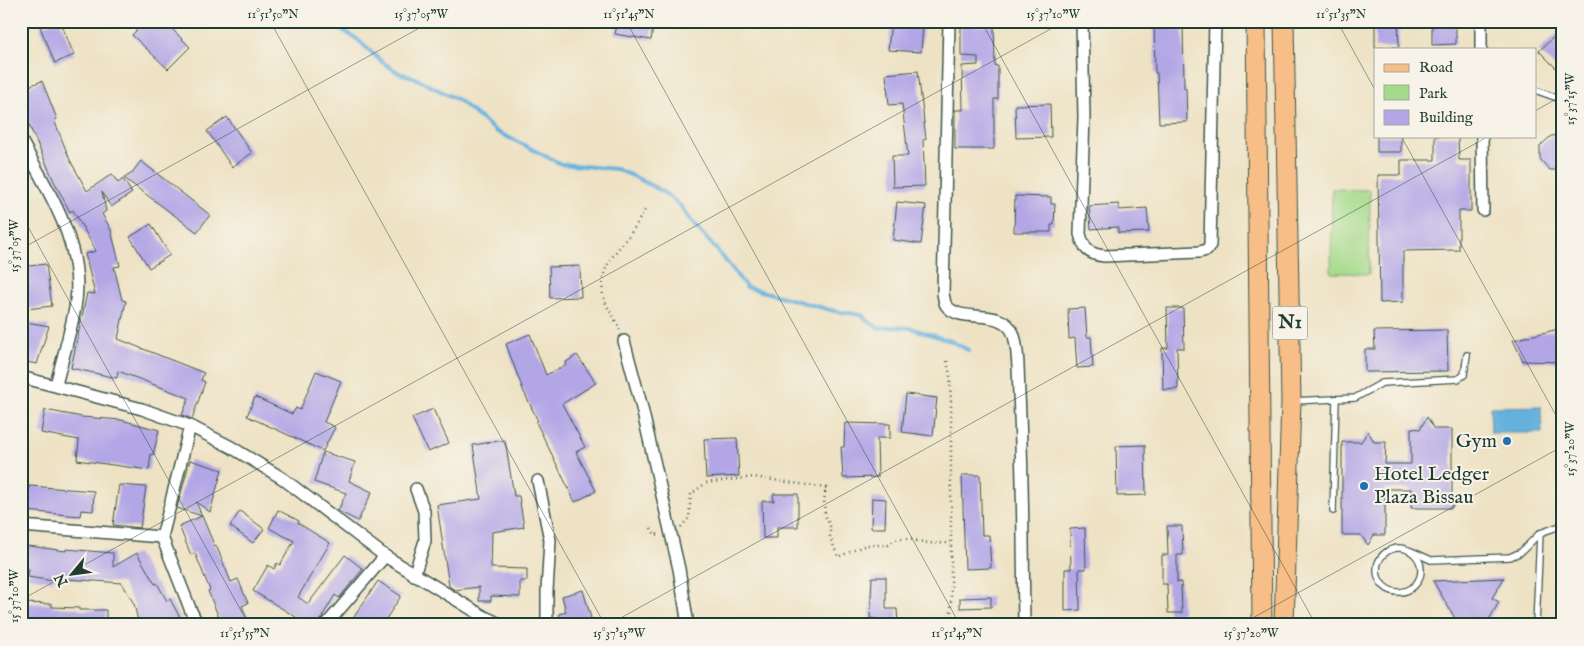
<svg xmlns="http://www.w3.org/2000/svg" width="1584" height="646" viewBox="0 0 1584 646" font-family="'IM FELL English',serif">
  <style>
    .green { fill: #a5da8a; stroke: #628c5f }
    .water { fill: #65b1de; stroke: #427789 }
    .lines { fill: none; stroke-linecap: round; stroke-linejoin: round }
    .stream { stroke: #65b1de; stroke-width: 4 }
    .building { fill: #b2a6e6 }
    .lane-casing { stroke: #3e564a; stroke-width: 8 }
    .street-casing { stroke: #3e564a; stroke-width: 14 }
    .primary-casing { stroke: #3e564a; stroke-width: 21 }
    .path { stroke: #3e564a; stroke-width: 2.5; stroke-dasharray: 1 4; stroke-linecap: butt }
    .lane { stroke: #fff; stroke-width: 5.5 }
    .street { stroke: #fff; stroke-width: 11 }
    .primary { stroke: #f7be87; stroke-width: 19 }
    .ticks { fill: none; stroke: #1f3d34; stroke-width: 1; stroke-opacity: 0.45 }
    .poi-dot { fill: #1f6fb2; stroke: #f7f3e8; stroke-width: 2 }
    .labels { text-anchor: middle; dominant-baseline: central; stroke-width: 4; stroke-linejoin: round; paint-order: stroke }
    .shield { fill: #f7f3e8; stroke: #60746a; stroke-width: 1 }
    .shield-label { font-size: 19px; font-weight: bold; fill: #1f3d34 }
    .poi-label { font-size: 20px; fill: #1f3d34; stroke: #f7f3e8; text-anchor: end }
    .neatline { fill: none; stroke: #1f3d34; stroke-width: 2 }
    .ticks-label { font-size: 12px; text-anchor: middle; fill: #1f3d34 }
  </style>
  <rect width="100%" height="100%" fill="#f7f3e8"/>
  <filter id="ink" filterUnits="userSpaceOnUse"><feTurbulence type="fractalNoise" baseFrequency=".02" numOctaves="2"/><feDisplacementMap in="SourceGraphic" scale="10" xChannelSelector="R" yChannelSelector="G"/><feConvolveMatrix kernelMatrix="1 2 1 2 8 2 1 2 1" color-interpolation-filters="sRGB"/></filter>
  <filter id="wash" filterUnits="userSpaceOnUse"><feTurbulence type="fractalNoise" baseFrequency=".0096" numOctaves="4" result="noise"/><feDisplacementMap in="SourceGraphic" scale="20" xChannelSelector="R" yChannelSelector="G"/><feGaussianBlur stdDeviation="1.12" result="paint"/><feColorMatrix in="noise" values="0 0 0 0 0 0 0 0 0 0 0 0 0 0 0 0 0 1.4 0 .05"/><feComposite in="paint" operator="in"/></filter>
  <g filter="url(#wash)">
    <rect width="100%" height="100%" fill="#eee2c4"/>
    <polygon class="green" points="1332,189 1370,190 1369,274 1331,273"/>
    <polygon class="water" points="1541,406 1542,433 1491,433 1490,407"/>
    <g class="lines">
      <polyline class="stream" points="328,21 357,39 382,62 399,73 413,77 458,100 497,132 518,142 561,164 616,169 633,176 660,190 680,205 691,221 722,256 746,287 834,311 862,315 869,322 879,328 893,327 910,328 951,341 968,350"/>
    </g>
    <g id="blocks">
      <g class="building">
        <polygon points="55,21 60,21 74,55 55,63 40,27"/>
        <polygon points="145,21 164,21 190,47 168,69 132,35"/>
        <polygon points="618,21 654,21 651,40 615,34"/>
        <polygon points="1154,21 1183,21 1184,88 1186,88 1187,122 1159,123 1157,73 1155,73"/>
        <polygon points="1375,21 1398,21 1399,47 1375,48"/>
        <polygon points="1432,21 1456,21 1456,44 1432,45"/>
        <polygon points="891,22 923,24 921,52 888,50"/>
        <polygon points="961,26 994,26 995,66 998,66 998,99 994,99 994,149 955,149 955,110 963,110 962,66 978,65 978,57 961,56"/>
        <polygon points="1563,28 1563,75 1539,51"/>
        <polygon points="918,71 926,139 923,140 925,186 893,187 892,156 908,156 902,104 889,105 886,74"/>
        <polygon points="42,81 57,119 54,120 70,160 87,191 112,174 118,183 123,179 132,193 111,207 102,192 106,211 102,214 111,230 120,266 114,267 122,300 126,301 118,339 204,373 201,380 205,382 192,419 182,415 189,398 118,371 117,378 71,368 87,293 95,294 85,254 96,251 73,210 70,212 54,181 21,107 21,89"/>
        <polygon points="1050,104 1051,137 1016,138 1015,105"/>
        <polygon points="227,117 252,153 232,167 207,131"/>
        <polygon points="1563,135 1563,170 1550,170 1540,159 1540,146 1551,136"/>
        <rect x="1377" y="136" width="24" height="16"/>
        <polygon points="1435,136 1458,136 1459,160 1471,160 1471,211 1459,211 1459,250 1403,251 1403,302 1380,303 1378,175 1401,175 1401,160 1435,160"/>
        <polygon points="141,161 210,215 197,232 124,178 131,174"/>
        <polygon points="1015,196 1051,197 1051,204 1055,204 1054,225 1051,225 1051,232 1014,232"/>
        <polygon points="897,202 926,205 921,244 893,240"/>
        <polygon points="1119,204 1119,210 1147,208 1149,232 1118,233 1118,227 1091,229 1089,206"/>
        <polygon points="151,224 170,255 149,268 130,237"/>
        <polygon points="46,264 52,306 27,309 21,267"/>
        <polygon points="580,266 581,297 550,298 549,267"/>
        <polygon points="1085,308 1087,337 1091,337 1093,367 1077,368 1075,338 1069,339 1068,309"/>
        <polygon points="1167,308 1183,308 1184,348 1177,348 1178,389 1163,390 1162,348 1168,348"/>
        <polygon points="21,321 49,326 37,364 21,361"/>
        <polygon points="1563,328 1563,362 1523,361 1513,340"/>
        <polygon points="1447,330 1448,371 1365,372 1365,349 1375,349 1374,331"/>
        <polygon points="530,334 546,375 566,365 565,363 577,355 596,383 562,404 585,447 576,452 596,491 575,502 536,422 538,421 523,390 506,344"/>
        <polygon points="316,371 341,381 324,422 335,427 323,451 247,416 255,397 292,414 296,408 300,410"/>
        <polygon points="906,394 937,398 933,436 902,432"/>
        <polygon points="433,409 449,443 428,452 412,418"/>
        <polygon points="45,410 82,417 121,420 159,430 153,455 151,454 149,470 77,460 79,440 41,433"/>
        <polygon points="1427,417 1434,429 1452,429 1452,508 1411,508 1411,489 1385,489 1385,535 1374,535 1368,545 1361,535 1342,535 1342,442 1361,442 1368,431 1374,442 1386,442 1385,464 1411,464 1411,428 1420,429"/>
        <polygon points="845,423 890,424 890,438 877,438 878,477 843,478 841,447 844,447"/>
        <polygon points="737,438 739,476 706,478 704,439"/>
        <polygon points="505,440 514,496 519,496 524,527 492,532 491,568 527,569 527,581 520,581 520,597 491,596 491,601 479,601 479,587 455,590 449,586 437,505 481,499 473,445"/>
        <polygon points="1145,445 1146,495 1117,496 1116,446"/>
        <polygon points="323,452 355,462 349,481 372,492 358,521 338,511 346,493 314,482"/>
        <polygon points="190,460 222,470 210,512 196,502 202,516 177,508"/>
        <polygon points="962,475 980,475 982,535 989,535 991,568 965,569"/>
        <polygon points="119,485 146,487 140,528 113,525"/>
        <polygon points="29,486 94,491 93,511 81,510 80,516 26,511"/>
        <polygon points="773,494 798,494 798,527 777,527 777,538 763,538 762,501 774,501"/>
        <polygon points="872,498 886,499 885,528 871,528"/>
        <polygon points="278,510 299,521 298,523 330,543 298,597 308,604 345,555 363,569 339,598 335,595 317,625 286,625 296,617 253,591 268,565 274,569 277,563 280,565 294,541 269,528"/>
        <polygon points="240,511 264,529 253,543 230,526"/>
        <polygon points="202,516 215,547 216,545 231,582 238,579 248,603 242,606 250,625 222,625 208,591 210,590 195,553 191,555 179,526"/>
        <polygon points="1167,526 1182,526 1183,555 1177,555 1177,582 1181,582 1182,613 1168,613 1167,584 1162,584 1162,555 1168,555"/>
        <polygon points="1085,528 1086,569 1079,569 1080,610 1065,611 1065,569 1071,569 1070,529"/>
        <polygon points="21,545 66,551 66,549 113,553 113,567 137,553 155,584 157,583 167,601 170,599 184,625 139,625 134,604 122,583 53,578 53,581 28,577 29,569 21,568"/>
        <polygon points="872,577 886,577 886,609 897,609 898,625 876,625 876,619 870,618"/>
        <polygon points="1504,578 1492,598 1499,602 1486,625 1459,625 1433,581"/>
        <polygon points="378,581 401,596 382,625 365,625 354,617"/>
        <polygon points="583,590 592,622 581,625 562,625 559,614 566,612 562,596"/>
        <polygon points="991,597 991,607 960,608 960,598"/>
        <polygon points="21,603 52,604 52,607 79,608 79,610 106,610 106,625 21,625"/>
      </g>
    </g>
  </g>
  <g filter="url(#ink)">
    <use href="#blocks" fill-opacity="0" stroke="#3e564a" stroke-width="1"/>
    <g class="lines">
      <g class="lane-casing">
        <g id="lane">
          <polyline points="1535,90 1563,100"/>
          <polyline points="1293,401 1355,398 1382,383 1458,379 1464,375 1467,355"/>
          <polyline points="1333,511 1336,399"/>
          <circle cx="1399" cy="570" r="22"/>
          <polyline points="1411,551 1431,560 1510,557 1521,552 1540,533 1563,525"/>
          <polyline points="1536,625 1540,533"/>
        </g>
      </g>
      <g class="street-casing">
        <g id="street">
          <path d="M949,21L943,294C944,297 944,302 946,305C960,325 1001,306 1013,333C1019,349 1018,376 1019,394C1023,470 1023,548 1024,625"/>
          <path d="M1082,21L1084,117L1080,234C1084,249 1088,254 1104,256L1199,252L1207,250L1210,245L1215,21"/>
          <polyline points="1481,21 1481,49"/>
          <polyline points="1482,136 1483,210"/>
          <path d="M21,140C48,192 86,246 75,308C70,334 62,360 56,385"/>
          <polyline points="624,341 641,404 679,569 688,625"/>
          <polyline points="21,377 142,409 190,426 231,447 282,478 385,556 483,616 502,625"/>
          <polyline points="190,426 162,537 191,611 198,625"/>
          <polyline points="538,481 550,540 547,591 547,625"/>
          <polyline points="21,526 162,537"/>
          <polyline points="414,575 425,541 424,511 416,489"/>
          <polyline points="326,625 385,556"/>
        </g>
      </g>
      <g class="primary-casing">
        <g id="primary">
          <polyline points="1256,21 1262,625"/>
          <polyline points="1284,21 1291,401 1284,625"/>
        </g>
      </g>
      <g class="path">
        <path d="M620,330C615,318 606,308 603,295C599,266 616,253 631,233C636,225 641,217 645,210"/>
        <polyline points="947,361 950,375 951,403 951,625"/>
        <path d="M681,527L689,518L691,494L706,483L754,477L826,488L824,500L825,515L830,526V537L838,557L866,545H888C900,533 916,542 930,543C937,544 944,543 951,543"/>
        <polyline points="651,528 655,535 659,534"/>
      </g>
      <use href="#lane" class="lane"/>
      <use href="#street" class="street"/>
      <use href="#primary" class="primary"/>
    </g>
  </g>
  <path class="ticks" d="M270,21L605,625M626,21L960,625M981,21L1316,625M1337,21L1375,90M1535,111L1563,95M1401,136L1563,428M21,214L249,625M21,249L432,21M21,600L1065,21M608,625L1489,136M1240,625L1563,446"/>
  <g class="poi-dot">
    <circle cx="1507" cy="441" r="5"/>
    <circle cx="1364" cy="486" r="5"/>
  </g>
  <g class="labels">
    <rect class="shield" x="1272.5" y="306.5" width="35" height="33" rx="4"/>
    <g class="shield-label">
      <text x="1290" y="323">N1</text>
    </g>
    <g class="poi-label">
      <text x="1497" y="441">Gym</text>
      <text x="1374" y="474" text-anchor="start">Hotel Ledger<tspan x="1374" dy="23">Plaza Bissau</tspan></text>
    </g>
  </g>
  <rect width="1584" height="646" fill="none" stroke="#f7f3e8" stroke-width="55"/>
  <rect x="1374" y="48" width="162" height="90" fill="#f7f3e8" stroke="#a1aaa0"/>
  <rect x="1384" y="64" width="25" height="8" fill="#f7be87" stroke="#a1aaa0"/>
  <text x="1419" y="72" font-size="15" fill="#1f3d34">Road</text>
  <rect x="1384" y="85" width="25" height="15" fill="#a5da8a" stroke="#a1aaa0"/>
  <text x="1419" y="98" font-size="15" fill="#1f3d34">Park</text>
  <rect x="1384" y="110" width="25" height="15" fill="#b2a6e6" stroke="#a1aaa0"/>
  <text x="1419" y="122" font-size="15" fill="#1f3d34">Building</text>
  <g transform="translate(72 574) rotate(241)" stroke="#f7f3e8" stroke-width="4" paint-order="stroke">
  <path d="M0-4L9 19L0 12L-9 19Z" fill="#1f3d34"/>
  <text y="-8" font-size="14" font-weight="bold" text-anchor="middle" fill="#1f3d34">N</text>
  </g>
  <rect x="28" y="28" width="1528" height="590" class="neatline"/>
  <g class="ticks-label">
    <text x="273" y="18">11°51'50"N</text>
    <text x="421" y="18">15°37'05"W</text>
    <text x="629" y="18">11°51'45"N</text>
    <text x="1053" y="18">15°37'10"W</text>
    <text x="1341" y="18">11°51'35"N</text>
    <text transform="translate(1570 99) rotate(-90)" y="4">15°37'15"W</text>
    <text transform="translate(14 246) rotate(-90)" y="4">15°37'05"W</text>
    <text transform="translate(1570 449) rotate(-90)" y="4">15°37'20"W</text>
    <text transform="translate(14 596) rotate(-90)" y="4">15°37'10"W</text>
    <text x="245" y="637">11°51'55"N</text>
    <text x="619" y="637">15°37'15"W</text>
    <text x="957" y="637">11°51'45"N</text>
    <text x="1251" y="637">15°37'20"W</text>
  </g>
</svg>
